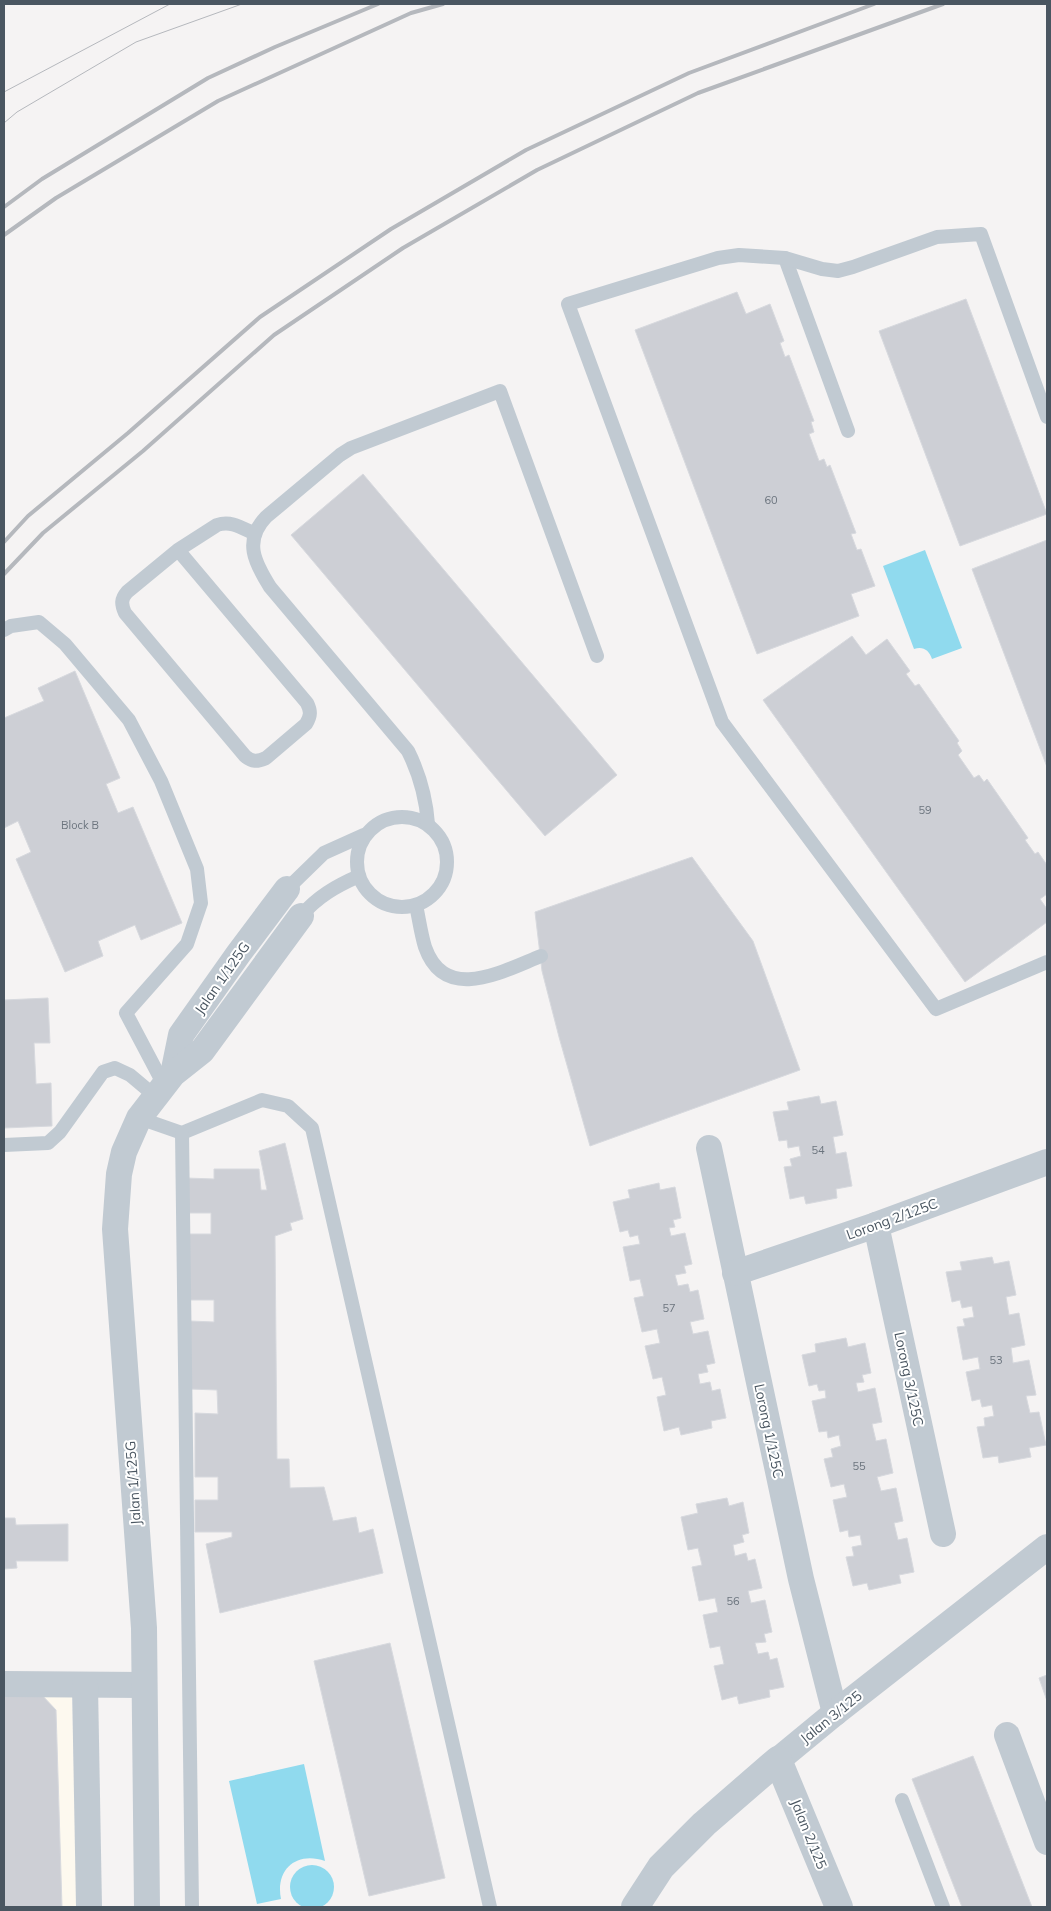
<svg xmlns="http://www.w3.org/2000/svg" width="1051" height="1911" viewBox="0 0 1051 1911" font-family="Mulish,sans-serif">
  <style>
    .commercial { fill: #fdf9ef }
    .water { fill: #90daee }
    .building { fill: #cdcfd5; stroke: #d7d9de }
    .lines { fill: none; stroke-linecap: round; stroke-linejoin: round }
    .service { stroke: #c1cad2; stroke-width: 14 }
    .minor { stroke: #c1cad2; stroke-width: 26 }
    .tertiary { stroke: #c1cad2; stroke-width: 28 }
    .tram { stroke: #b5b8bd; stroke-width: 1 }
    .rail { stroke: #b5b8bd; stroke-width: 4 }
    .labels { text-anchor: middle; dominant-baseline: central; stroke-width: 4; stroke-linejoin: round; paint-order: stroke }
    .number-label { font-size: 11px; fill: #6b747e }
    .street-label { font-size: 14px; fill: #4a5661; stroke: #fff }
  </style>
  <rect width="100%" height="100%" fill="#f5f3f3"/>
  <polygon class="commercial" points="4,1697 72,1697 78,1907 4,1907"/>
  <g class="water">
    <path d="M925,550L962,648L932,659C929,650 923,646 914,649L883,566Z"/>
    <path d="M304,1764L325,1861C297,1851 275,1869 281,1899L257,1904L229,1781Z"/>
    <circle cx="312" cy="1887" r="22"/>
  </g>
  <g class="building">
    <polygon points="737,292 746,314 770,304 784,341 780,343 785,357 789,355 814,421 811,422 814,432 809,434 819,461 824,459 827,467 830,465 856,533 851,534 857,550 861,549 875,586 851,594 859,616 757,654 635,330"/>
    <polygon points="966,299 1047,514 960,546 879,331"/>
    <polygon points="363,474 617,775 545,836 291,535"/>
    <polygon points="1047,540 1047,767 972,569"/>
    <polygon points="852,636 866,655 887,639 910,671 906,674 915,686 919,684 959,741 957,743 962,751 958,755 974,778 979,775 984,782 987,779 1028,838 1025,840 1035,854 1038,852 1047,865 1047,894 1040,899 1047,909 1047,922 965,982 763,700"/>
    <polygon points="75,671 120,778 106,784 118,813 133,807 182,923 141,940 135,925 98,941 103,956 65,972 16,859 31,852 18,821 4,828 4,716 4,718 44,701 38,688"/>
    <polygon points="692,857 753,941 800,1070 590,1146 559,1037 542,971 535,912"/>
    <polygon points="48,998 50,1043 34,1043 36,1084 51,1083 52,1126 4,1128 4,1000"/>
    <polygon points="819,1096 821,1104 836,1101 843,1135 833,1137 836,1154 846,1152 852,1186 836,1189 837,1198 806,1204 804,1196 790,1199 784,1167 792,1166 790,1159 801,1156 799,1146 788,1148 787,1140 779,1141 773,1112 789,1110 787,1102"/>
    <polygon points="285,1143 303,1219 290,1223 292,1230 275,1236 277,1459 289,1459 290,1488 324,1487 333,1521 356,1517 359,1533 373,1529 383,1573 220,1613 206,1544 232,1537 232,1532 195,1532 195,1500 218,1500 218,1477 195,1477 195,1413 218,1414 217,1390 190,1389 190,1321 214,1322 214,1300 188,1300 187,1234 211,1234 211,1213 185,1213 186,1178 214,1179 214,1169 259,1169 261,1190 267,1190 259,1151"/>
    <polygon points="659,1183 660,1190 675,1187 681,1218 673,1220 675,1227 669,1228 671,1236 685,1233 692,1264 684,1266 686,1273 675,1275 678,1286 688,1284 690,1292 698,1290 704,1319 690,1322 693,1334 708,1331 715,1363 706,1365 708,1372 698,1374 700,1384 710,1382 712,1391 720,1389 726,1418 711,1421 712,1428 681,1435 679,1427 664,1431 657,1397 666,1395 662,1377 653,1379 645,1346 660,1343 657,1329 642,1332 634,1298 644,1296 640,1279 630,1281 623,1247 640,1244 638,1235 630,1237 628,1230 620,1232 613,1202 630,1198 628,1190"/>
    <polygon points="992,1257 994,1264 1009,1261 1016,1295 1006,1297 1009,1315 1019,1313 1025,1345 1011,1348 1013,1363 1029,1360 1036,1395 1026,1396 1030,1413 1039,1412 1046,1445 1029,1448 1031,1457 999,1463 998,1456 983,1458 977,1427 985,1426 984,1418 994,1416 992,1405 982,1407 980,1399 972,1401 966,1372 980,1369 978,1357 963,1360 957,1327 965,1326 963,1319 974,1317 972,1306 962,1308 960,1300 952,1302 946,1272 962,1270 960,1262"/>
    <polygon points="846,1338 848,1347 865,1343 871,1373 862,1375 864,1382 856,1383 858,1392 875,1388 882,1422 872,1424 876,1441 886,1439 893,1473 877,1477 881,1491 896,1488 903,1521 894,1523 898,1540 907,1538 914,1572 899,1575 901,1583 869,1590 867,1583 853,1586 846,1557 854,1556 852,1547 862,1545 860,1535 849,1537 848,1530 840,1532 833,1500 847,1497 844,1484 831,1487 824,1459 833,1457 831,1449 841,1446 839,1435 828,1438 827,1431 819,1432 812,1401 826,1398 825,1390 819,1391 817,1384 809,1386 802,1355 816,1352 815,1344"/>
    <polygon points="727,1498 729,1506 743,1502 749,1533 742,1535 744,1542 733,1545 735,1556 746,1553 748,1561 755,1559 762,1588 748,1591 751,1603 765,1600 772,1632 764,1634 766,1642 755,1643 758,1654 768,1652 770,1660 777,1658 784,1687 769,1690 770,1697 739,1704 737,1696 722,1700 714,1666 724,1664 720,1646 710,1648 703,1615 718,1612 715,1598 699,1601 692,1567 702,1565 698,1548 688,1550 681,1517 698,1513 696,1504"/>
    <polygon points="4,1518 15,1518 16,1525 68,1524 68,1561 16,1561 17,1568 4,1569"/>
    <polygon points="390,1643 445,1878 369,1896 314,1661"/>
    <polygon points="1047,1675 1047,1701 1039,1678"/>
    <polygon points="40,1693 56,1710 62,1907 4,1907 4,1695"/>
    <polygon points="973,1756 1032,1907 962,1907 912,1779"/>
  </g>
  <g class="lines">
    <g class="service">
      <polyline points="785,258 848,431"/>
      <polyline points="1047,417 981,234 937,237 853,267 838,271 822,269 785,258 739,255 718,258 568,304 722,722 936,1009 1047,962"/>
      <path d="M178,550L307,703C311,711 311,716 306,724L266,758C257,762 252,762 245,756L125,613C121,604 121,599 127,592L178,550L217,525C231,520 242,528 255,534"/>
      <polyline points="4,630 11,626 39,622 65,644 129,720 161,781 197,869 201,903 187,944 126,1013 164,1085"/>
      <circle cx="402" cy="862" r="45"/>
      <path d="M428,824C426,797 420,775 408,751L270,587C255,563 243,541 266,517L340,455L351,448L500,391L597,656"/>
      <polyline points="287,889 324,853 364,835"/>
      <path d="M416,905C419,919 421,934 425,947C445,1004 503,971 541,956"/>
      <path d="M301,916C317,897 336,886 359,876"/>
      <polyline points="139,1118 182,1133 262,1100 288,1106 312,1128 490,1907"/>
      <polyline points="182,1133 192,1907"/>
      <polyline points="4,1145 48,1143 60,1132 103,1072 115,1068 130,1075 155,1096"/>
      <polyline points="902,1800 943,1907"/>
    </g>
    <g class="minor">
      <polyline points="173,1074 181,1035 239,953 287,889"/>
      <polyline points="709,1148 801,1579 835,1713"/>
      <polyline points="876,1225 943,1534"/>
      <polyline points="735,1273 876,1225 1047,1162"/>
      <polyline points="4,1684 144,1685"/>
      <polyline points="85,1685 89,1907"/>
      <polyline points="1007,1735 1047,1842"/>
      <polyline points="778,1760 835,1713 1047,1547"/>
      <polyline points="147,1907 144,1628 115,1229 119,1174 124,1152 139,1118 173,1074 202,1051 301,916"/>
    </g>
    <polyline class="tertiary" points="635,1907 661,1867 704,1824 778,1760 839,1907"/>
    <g class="tram">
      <polyline points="4,92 170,4"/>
      <polyline points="4,123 17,112 136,42 242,4"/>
    </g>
    <g class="rail">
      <polyline points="4,207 42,179 208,78 275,47 378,4"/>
      <polyline points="4,235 56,198 218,101 411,13 443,4"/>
      <polyline points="4,542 28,516 128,433 260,317 391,229 526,150 689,73 874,4"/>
      <polyline points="4,574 43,533 143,451 274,335 403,248 537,170 698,93 943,4"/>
    </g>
  </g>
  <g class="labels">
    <g class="number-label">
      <text x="771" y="500">60</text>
      <text x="925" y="810">59</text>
      <text x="80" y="825">Block B</text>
      <text x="818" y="1150">54</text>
      <text x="669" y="1308">57</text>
      <text x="996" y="1360">53</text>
      <text x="859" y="1466">55</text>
      <text x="733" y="1601">56</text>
    </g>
    <g class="street-label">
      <text transform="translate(222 978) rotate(-55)">Jalan 1/125G</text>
      <text transform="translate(892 1219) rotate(-20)">Lorong 2/125C</text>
      <text transform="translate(909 1379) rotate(78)">Lorong 3/125C</text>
      <text transform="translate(769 1431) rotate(78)">Lorong 1/125C</text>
      <text transform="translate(133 1483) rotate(-94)">Jalan 1/125G</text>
      <text transform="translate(831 1717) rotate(-39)">Jalan 3/125</text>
      <text transform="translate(809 1834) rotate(68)">Jalan 2/125</text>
    </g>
  </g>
  <rect width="1051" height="1911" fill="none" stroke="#4a5661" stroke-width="10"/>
</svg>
